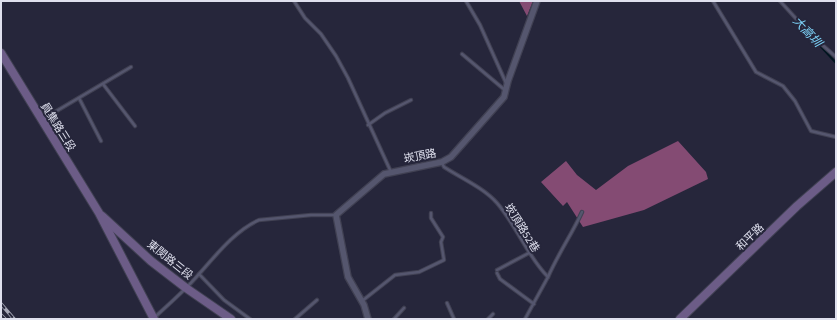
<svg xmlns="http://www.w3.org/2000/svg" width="837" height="320" viewBox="0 0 837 320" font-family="'Source Sans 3','Noto Sans TC',sans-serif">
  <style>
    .forest { fill: #844b73 }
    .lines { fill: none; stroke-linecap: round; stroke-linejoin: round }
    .stream { stroke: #00151f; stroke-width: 2 }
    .lane-casing { stroke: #414153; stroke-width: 4.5 }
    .street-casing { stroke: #414153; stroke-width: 8 }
    .secondary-casing { stroke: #414153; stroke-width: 10 }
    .lane { stroke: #55566e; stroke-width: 2.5 }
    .street { stroke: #55566e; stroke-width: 5.5 }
    .secondary { stroke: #6c5c87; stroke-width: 8 }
    .rail-casing { stroke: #a5a6b6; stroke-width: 3.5 }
    .rail { stroke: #26263b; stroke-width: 2; stroke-dasharray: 6; stroke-linecap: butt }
    .labels { text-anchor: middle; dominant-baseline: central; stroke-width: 4; stroke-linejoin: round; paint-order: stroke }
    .street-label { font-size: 11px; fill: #dfe0ee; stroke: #26263b }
    .water-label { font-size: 12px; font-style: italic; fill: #7dd3f9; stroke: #26263b }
  </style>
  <rect width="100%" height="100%" fill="#26263b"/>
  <g class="forest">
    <polygon points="519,1 533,1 527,16"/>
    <polygon points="678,141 706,172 708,179 644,210 583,227 567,202 563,206 541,182 566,161 577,175 596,190 628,166"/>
  </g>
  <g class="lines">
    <polyline class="stream" points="812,37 836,63"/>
    <g class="lane-casing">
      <g id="lane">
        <polyline points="294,1 305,18 321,34 336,56 348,78 391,172"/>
        <polyline points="466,1 480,25 506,83"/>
        <polyline points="713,1 756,72 783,86 795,101 811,131 836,137"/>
        <polyline points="780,1 810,34 836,57"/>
        <polyline points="462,54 506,91"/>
        <polyline points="103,84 135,126"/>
        <polyline points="79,98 101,141"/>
        <polyline points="43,119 131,67"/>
        <polyline points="368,125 385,113 411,100"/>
        <path d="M442,163L444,167C461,178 484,188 497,203C517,226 527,256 548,277L525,319"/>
        <polyline points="497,270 529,253"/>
        <polyline points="497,273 500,279 534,304"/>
        <polyline points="199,274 224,300 250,319"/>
        <path d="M548,277C558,254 572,234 582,212"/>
        <polyline points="362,301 395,275 419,272 444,260 441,242 443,237 431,218 431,213"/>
        <polyline points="447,303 454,319"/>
        <path d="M156,316C166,307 177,297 187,287C208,266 231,232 259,220L311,215H336"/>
        <polyline points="295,319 317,300"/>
        <polyline points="394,319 404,308"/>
        <polyline points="488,319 493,314"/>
      </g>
    </g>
    <g class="street-casing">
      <polyline id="street" points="368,319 364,305 348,277 336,215 384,174 442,162 451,157 504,97 508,81 537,1"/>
    </g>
    <g class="secondary-casing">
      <g id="secondary">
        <polyline points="1,53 99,213 154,319"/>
        <polyline points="102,216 151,261 186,288 231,319"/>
        <polyline points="680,319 797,206 836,172"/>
      </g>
    </g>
    <use href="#lane" class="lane"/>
    <use href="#street" class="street"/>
    <use href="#secondary" class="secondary"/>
    <g class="rail-casing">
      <g id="rail">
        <polyline points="1,304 14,319"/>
        <polyline points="1,315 5,319"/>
      </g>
    </g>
    <use href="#rail" class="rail"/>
  </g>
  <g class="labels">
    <g class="street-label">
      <text transform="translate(58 127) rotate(58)">員集路三段</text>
      <text transform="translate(420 156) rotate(-11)">崁頂路</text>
      <text transform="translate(522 228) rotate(58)">崁頂路52巷</text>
      <text transform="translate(750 237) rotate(-44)">和平路</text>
      <text transform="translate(170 260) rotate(39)">東閔路三段</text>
    </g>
    <g class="water-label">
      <text transform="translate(807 32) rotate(47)">大高圳</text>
    </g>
  </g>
  <rect width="837" height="320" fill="none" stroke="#dfe0ee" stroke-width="4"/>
</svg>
